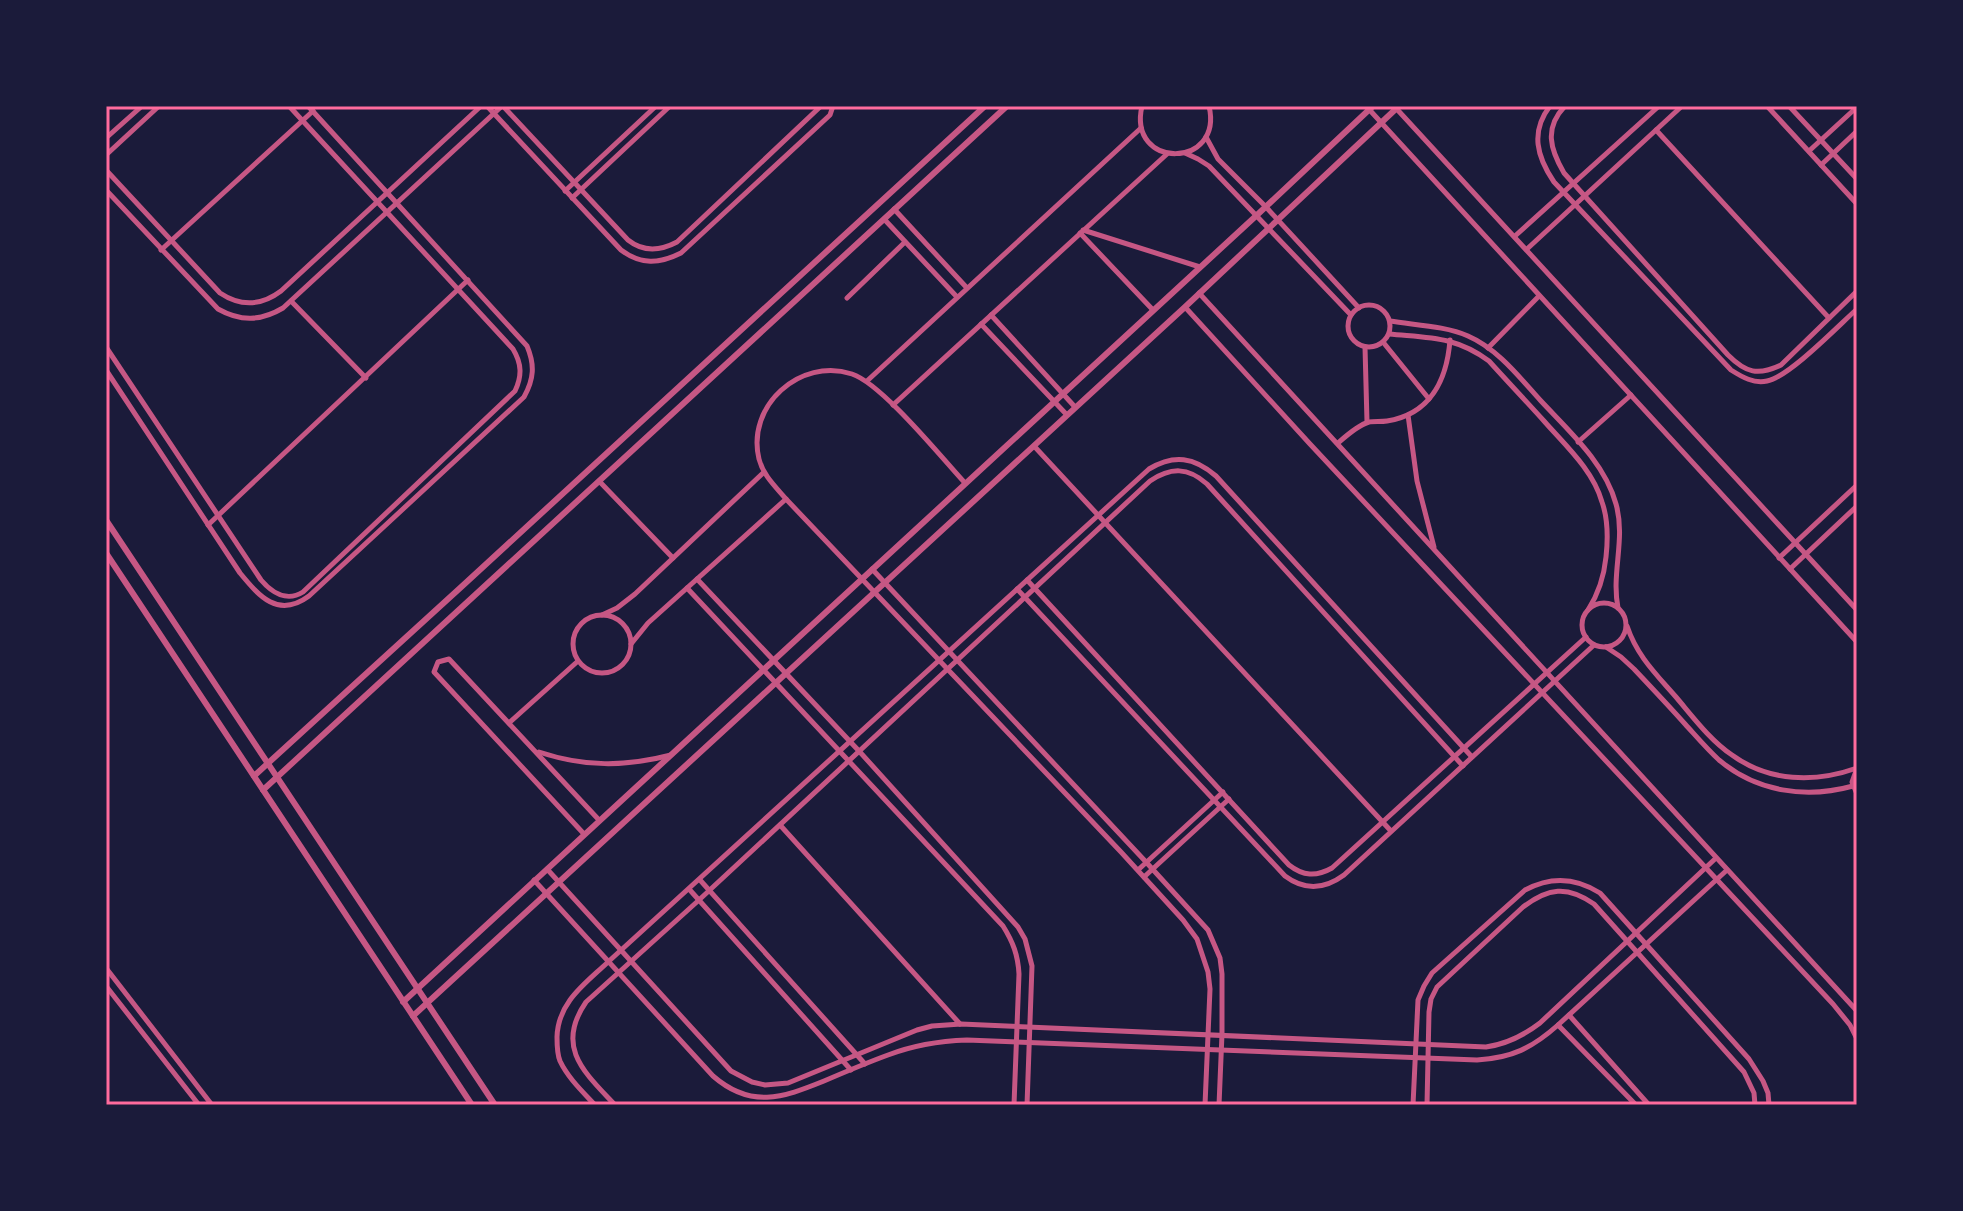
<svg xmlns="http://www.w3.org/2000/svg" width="1963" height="1211" viewBox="0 0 1963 1211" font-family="'Fira Sans Condensed',sans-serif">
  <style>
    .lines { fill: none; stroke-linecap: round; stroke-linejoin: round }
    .minor { stroke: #c65784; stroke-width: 5 }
    .tertiary { stroke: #c65784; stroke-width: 6 }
    .neatline { fill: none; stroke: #ff6b9d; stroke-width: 3 }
  </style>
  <rect width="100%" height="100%" fill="#1b1b3a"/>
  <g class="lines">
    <g class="minor">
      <path d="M487,106L621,250C641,265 659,264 681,253L830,115L833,106"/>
      <path d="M503,106L628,240C643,252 660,251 677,242L821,106"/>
      <path d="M1142,106C1127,170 1224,169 1209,106"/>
      <polyline points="1366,106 1857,642"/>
      <polyline points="1394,106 1857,610"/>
      <path d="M1550,106C1530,132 1537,157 1554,182L1731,370C1742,377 1754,384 1767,381C1789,377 1838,326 1857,309"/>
      <path d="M1565,106C1544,128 1550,149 1564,173L1728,355C1746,373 1758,376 1781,365L1857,291"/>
      <polyline points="1767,106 1857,204"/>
      <polyline points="1789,106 1857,179"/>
      <polyline points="1656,130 1829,318"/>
      <polyline points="1206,137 1218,159 1266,207 1359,308"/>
      <polyline points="106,138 142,106"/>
      <polyline points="1809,151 1857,107"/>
      <polyline points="1185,153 1198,159 1209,166 1351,315"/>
      <polyline points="106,155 159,106"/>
      <polyline points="1821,165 1857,131"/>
      <path d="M106,170L220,293C241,307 261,306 281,291L481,106"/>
      <path d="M106,190L218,309C241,322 261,321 283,308L502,106"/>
      <polyline points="565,191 656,106"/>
      <polyline points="572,198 670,106"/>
      <polyline points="894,209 967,288"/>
      <polyline points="884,219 957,297"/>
      <polyline points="1083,230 1200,267"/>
      <polyline points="1080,233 1153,310"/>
      <polyline points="1515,236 1659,106"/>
      <polyline points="1527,249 1682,106"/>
      <polyline points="161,250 313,111"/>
      <polyline points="1199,293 1857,1011"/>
      <polyline points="847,298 905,242"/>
      <polyline points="291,301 366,378"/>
      <circle cx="1369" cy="326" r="21"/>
      <polyline points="1185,307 1310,444 1833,1004 1850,1025 1857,1039"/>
      <polyline points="991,315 1075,407"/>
      <path d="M1390,321C1414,325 1446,326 1468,336C1498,349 1520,378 1541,401C1569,431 1605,463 1616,504C1626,539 1611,573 1618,608"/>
      <polyline points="981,324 1067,415"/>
      <path d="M1389,334C1429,338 1455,336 1489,361C1507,381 1526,401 1544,421C1565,445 1593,470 1602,502C1608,519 1608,539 1606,557C1604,577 1599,593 1588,610"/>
      <polyline points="1383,342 1429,399"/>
      <path d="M106,347L261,580C272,593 287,602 303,592L515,391C522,376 522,364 513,349L289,106"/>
      <polyline points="1365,347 1367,422"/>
      <polyline points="1488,348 1539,296"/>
      <path d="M106,370L240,573C259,596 278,619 309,596L524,397C534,379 535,365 527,346L308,106"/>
      <polyline points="867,381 1141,128"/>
      <polyline points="893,405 1167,154"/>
      <polyline points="1408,415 1417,481 1434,547"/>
      <polyline points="1578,442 1631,395"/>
      <path d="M1338,443C1346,436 1358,425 1369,422C1374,421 1381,422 1387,421C1431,414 1447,379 1450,340"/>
      <polyline points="1034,446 1391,831"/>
      <polyline points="599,481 673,558"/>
      <path d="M965,483C941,457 882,384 852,374C800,357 746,406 759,459C763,475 775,486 786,499L1121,852L1183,920L1197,939L1208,972L1210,989L1205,1105"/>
      <polyline points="208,525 468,280"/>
      <polyline points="1779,558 1857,485"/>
      <polyline points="872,569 1146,862 1208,930 1220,958 1222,974 1222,1034 1219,1105"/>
      <polyline points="1790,569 1857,506"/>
      <polyline points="697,579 859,751 1018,927 1025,939 1032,966 1027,1105"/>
      <path d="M1027,580L1289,865C1303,876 1316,877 1332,868L1586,637"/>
      <path d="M687,588L1003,926C1013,942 1018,955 1019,974L1014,1105"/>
      <path d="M1017,589L1285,876C1305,891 1325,889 1344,875L1594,645"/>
      <circle cx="1604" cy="625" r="22"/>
      <polyline points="602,615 617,608 635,594 763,473"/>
      <circle cx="602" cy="644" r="29"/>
      <path d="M1627,626C1637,656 1656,674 1676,697C1693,717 1710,740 1732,755C1769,782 1815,783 1857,768"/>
      <polyline points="631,644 648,623 786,499"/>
      <path d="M1606,647L1621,657L1634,669C1651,687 1668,705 1685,724C1696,736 1707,749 1719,760C1757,792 1806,799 1853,786"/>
      <polyline points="509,723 578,661"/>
      <path d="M539,752C584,767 625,767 671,755"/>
      <polyline points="1857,768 1852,782 1857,794"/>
      <polyline points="780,825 960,1024"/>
      <polyline points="584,834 434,672 438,662 449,659 599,820"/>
      <path d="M547,869L731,1071L752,1082L765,1085L788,1083L917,1030L932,1026L961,1024L1486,1047C1507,1044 1523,1036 1540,1023L1716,858"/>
      <polyline points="1138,870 1223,792"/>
      <polyline points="1144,877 1229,799"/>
      <path d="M534,880L713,1076C751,1109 782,1098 824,1081C845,1072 866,1063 888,1055C914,1045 940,1041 967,1040L1477,1060C1512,1058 1532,1048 1558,1025L1727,870"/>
      <polyline points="700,880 865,1064"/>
      <polyline points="689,889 851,1070"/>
      <polyline points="106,968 212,1105"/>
      <polyline points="106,986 199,1105"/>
      <polyline points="1569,1015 1649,1105"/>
      <polyline points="1558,1025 1636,1105"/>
      <path d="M595,1105C583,1092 568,1078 560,1061C557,1054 557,1045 557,1037C558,1002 585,984 608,962L1149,469C1174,454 1194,457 1216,476L1472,757"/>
      <path d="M615,1105C584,1072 555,1047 586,1002L699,900L1150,481C1171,467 1188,467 1207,484L1463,766"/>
      <path d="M1413,1105L1418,1000L1424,986L1432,973L1525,890C1551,876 1575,877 1600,893L1749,1059L1763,1081L1768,1093L1769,1105"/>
      <path d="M1427,1105L1429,1012L1431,999L1437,987L1523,907C1548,888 1567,885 1594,904L1744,1072L1754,1093L1755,1105"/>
    </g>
    <g class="tertiary">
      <polyline points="106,520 495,1105"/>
      <polyline points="106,553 472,1105"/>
      <path d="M254,776C499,554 741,328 985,106"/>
      <polyline points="263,790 1007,106"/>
      <polyline points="403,1002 1257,215 1373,106"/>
      <polyline points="413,1016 1185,307 1399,106"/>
    </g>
  </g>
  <rect width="1963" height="1211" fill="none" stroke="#1b1b3a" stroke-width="216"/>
  <rect x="108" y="108" width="1747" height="995" class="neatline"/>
</svg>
